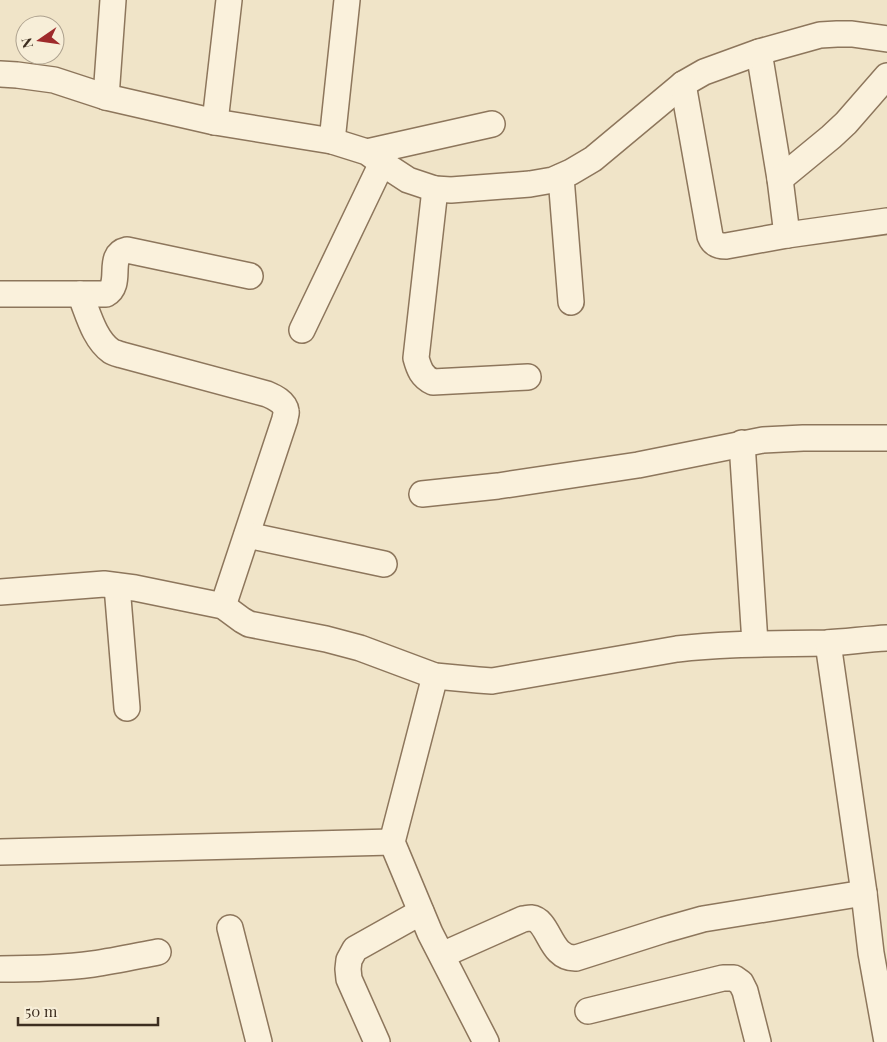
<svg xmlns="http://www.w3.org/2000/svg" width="887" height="1042" viewBox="0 0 887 1042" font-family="'Playfair Display',serif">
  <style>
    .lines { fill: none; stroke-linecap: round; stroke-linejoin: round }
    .minor-casing { stroke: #8d765c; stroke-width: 28 }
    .minor { stroke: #faf1dc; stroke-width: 25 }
  </style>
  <rect width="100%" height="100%" fill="#f0e4c8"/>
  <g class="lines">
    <g class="minor-casing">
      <g id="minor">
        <polyline points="759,52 780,179 787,235"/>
        <polyline points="0,74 17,75 54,80 106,97 215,122 332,141 367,152 382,163 408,180 435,189 451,190 530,184 553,180 571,172 593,159 683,84 704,72 759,52 820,35 837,34 852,34 887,39"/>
        <path d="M683,84L710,236C713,244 718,246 726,246L787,235L887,221"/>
        <polyline points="106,97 113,0"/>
        <polyline points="215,122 229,0"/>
        <polyline points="332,141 347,0"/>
        <polyline points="367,152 492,124"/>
        <polyline points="561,177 571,302"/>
        <polyline points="780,179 831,137 846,123 887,76"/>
        <path d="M435,189L416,358C419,369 422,377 433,382L528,377"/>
        <path d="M0,294H106C124,284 105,255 127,250L250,276"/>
        <path d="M80,294C88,313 94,339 111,351C114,353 119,354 122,355L267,394C274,397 285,402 286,411C287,413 285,416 285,419L223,606"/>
        <polyline points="302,330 382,163"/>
        <polyline points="742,443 755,643"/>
        <polyline points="422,494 498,486 638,465 763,440 803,438 887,438"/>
        <polyline points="247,535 384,564"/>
        <polyline points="117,586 127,708"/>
        <path d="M0,592L104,584L135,588L223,606L242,620L249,624L326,639L360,648L435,676L478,680L492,681L677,649C726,643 776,644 826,643C846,642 867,639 887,638"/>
        <polyline points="828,643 864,893 871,953 887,1042"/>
        <polyline points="435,676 392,842 430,933 486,1042"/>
        <polyline points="0,852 392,842"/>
        <polyline points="230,928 259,1042"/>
        <path d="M442,955L523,919C525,919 528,918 531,918C550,920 549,959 576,958L664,930L703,919L864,893"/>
        <path d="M0,969C31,969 62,968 93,964C115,961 137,956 158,952"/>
        <polyline points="588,1011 723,978 734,978 741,983 745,991 758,1042"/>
        <polyline points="377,1042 349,979 348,969 349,960 355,949 421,912"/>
      </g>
    </g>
    <use href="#minor" class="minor"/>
  </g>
  <g transform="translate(40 40) rotate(257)"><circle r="24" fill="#f7eed8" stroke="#ada18e"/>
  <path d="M0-4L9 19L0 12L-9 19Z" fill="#9e2a2b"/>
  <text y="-8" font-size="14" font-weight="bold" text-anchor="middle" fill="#3d2e20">N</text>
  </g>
  <path d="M18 1017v8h140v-8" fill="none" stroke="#3d2e20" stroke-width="2.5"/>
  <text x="25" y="1017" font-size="15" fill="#3d2e20" stroke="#f7eed8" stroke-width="4" paint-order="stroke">50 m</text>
</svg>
